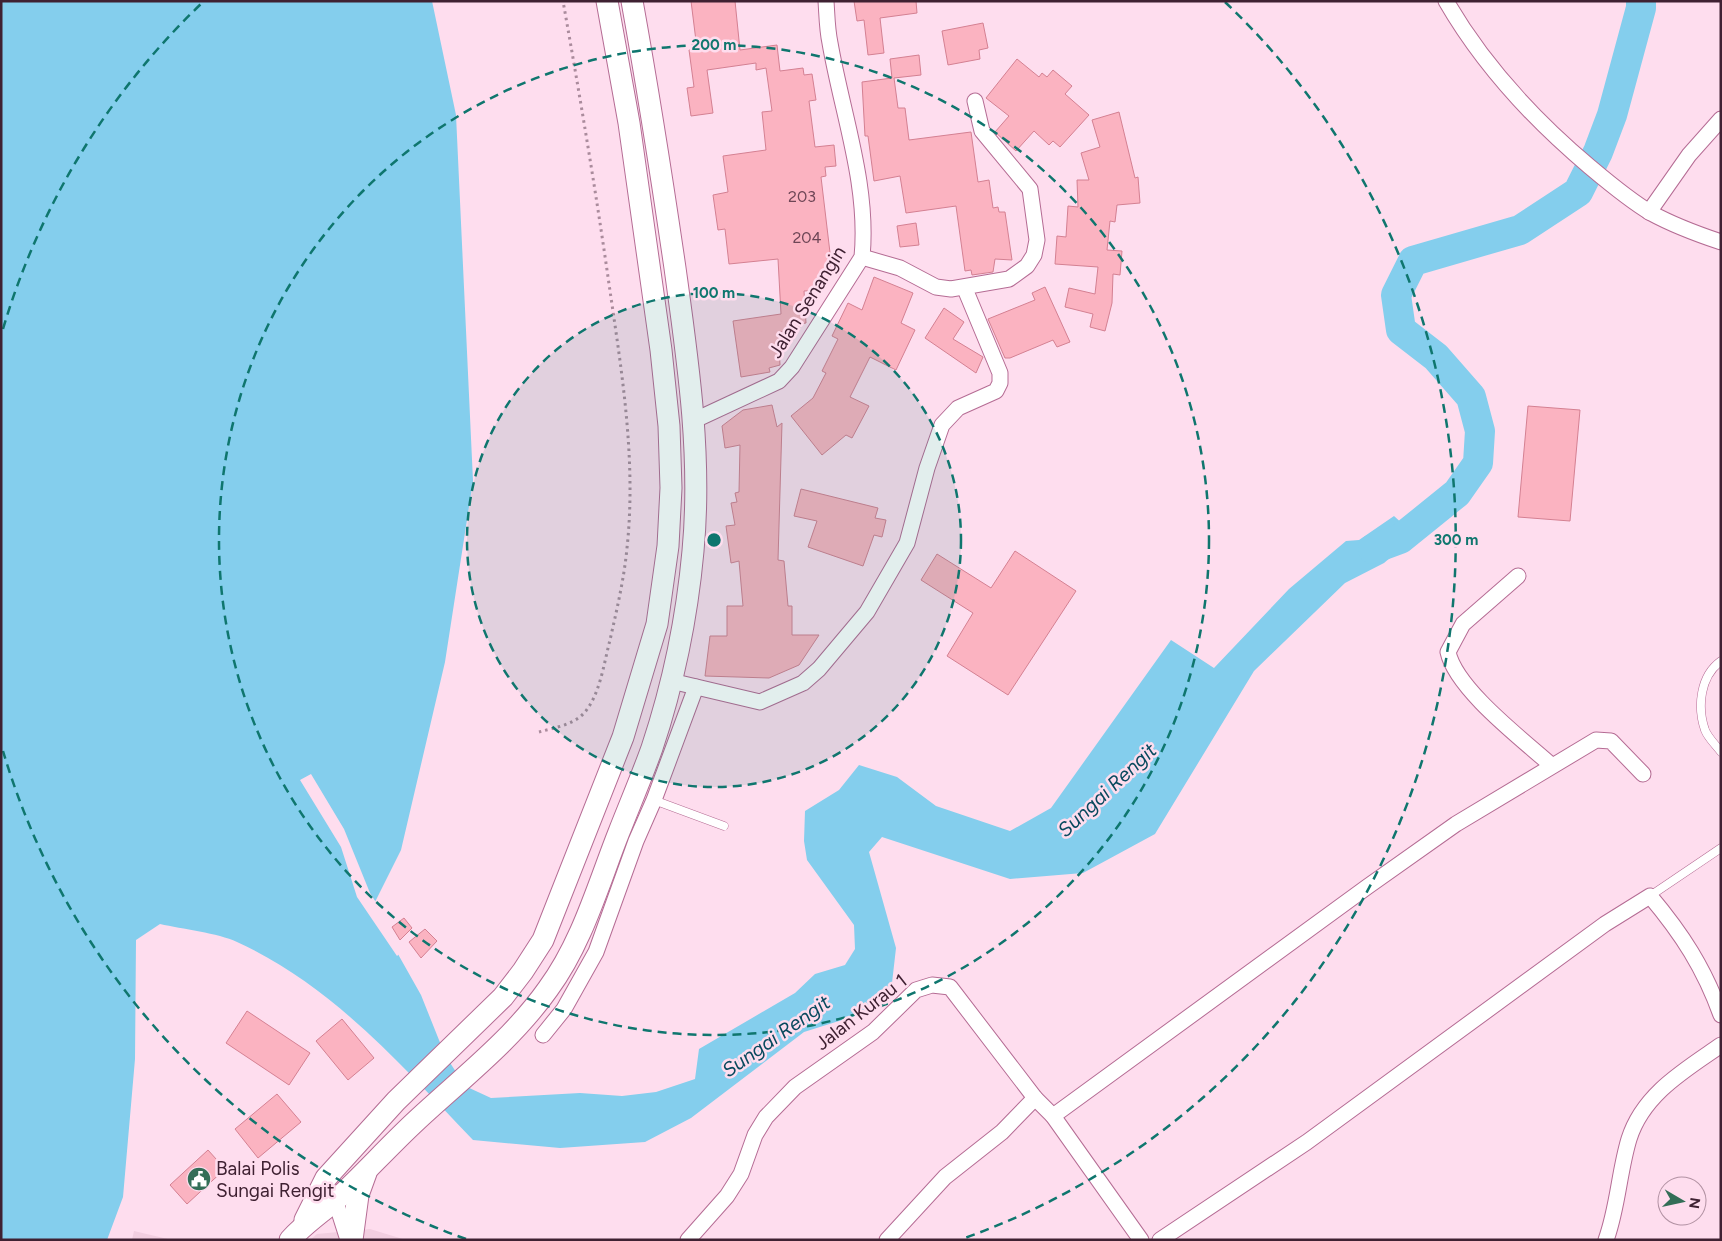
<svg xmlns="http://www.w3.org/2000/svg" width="1722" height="1241" viewBox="0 0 1722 1241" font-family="Figtree,sans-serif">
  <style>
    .built { fill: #f2cee0 }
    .water { fill: #84ceed }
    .pier { fill: #feddee }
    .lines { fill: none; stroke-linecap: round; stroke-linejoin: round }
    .river { stroke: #84ceed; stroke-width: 30 }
    .building { fill: #fbb3c1; stroke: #d48092 }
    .lane-casing { stroke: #b56c94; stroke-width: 9 }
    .street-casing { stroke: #b56c94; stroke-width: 17 }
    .secondary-casing { stroke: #b56c94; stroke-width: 23 }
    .path { stroke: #aa8b9c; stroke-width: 3; stroke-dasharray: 2.5 4; stroke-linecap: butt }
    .lane { stroke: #fff; stroke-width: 8 }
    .street { stroke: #fff; stroke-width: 15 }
    .secondary { stroke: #fff; stroke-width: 21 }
    .ring { fill: none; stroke: #0f766e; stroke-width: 2.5; stroke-dasharray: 9 6 }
    .labels { text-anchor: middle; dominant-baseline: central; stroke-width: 5; stroke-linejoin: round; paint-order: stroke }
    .number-label { font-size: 16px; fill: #6e4656 }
    .street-label { font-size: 19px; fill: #3f2132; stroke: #feddee }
    .poi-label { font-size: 19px; fill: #3f2132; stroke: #feddee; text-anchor: start }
    .water-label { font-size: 20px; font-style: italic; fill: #08495e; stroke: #feddee }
    .centre { fill: #0f766e; stroke: #feddee; stroke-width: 2.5 }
    .ring-label { font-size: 15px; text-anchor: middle; font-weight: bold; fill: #0f766e; stroke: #feddee; stroke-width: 5; stroke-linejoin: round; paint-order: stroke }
  </style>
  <rect width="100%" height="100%" fill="#feddee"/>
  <g class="built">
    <polygon points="370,1229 406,1240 310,1240 317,1234"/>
    <polygon points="134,1231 172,1240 132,1240"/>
  </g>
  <path class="water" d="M1,1H432L456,115L473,481L445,662L401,850L372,908L421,995L445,1055L465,1086L491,1098L580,1093L622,1096L656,1092L695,1079L699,1049L795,993L815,974L845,965L855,949L854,925L807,860L804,841L805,811L839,790L859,765L897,777L936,806L1010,831L1051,808L1171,640L1214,668L1289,589L1346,541L1359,540L1394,516L1416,536L1384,563L1345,583L1254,671L1155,834L1083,873L1010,879L882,837L869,852L896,948L892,983L858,1015L804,1032L691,1118L645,1142L560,1148L473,1140C402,1066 333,986 237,942C218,933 182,929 160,924L136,940L135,1059L123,1197L107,1240H1Z"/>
  <polygon class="pier" points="311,774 344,829 370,893 377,904 375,908 400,953 397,956 357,897 341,847 300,780"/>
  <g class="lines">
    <polyline class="river" points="1373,549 1400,539 1457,493 1478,463 1480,431 1471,397 1436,357 1401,330 1396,295 1413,261 1520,230 1578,192 1598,152 1612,115 1641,8 1641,1"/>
  </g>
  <g class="building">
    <polygon points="691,1 735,1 740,50 777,45 780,71 803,68 804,75 812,74 816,100 809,101 815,147 834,145 836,166 825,167 826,176 821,177 831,261 828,283 824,283 824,290 804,291 806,323 799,324 799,331 778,332 780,365 769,368 770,372 741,377 733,321 781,314 778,259 729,264 725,229 718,230 713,195 728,192 723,156 766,150 762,112 772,111 766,68 756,70 756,63 707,70 713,113 691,116 687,88 694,87 689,50 697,49"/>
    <polygon points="854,1 916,1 917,13 880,18 884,53 868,55 864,20 857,21"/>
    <polygon points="983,23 988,48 979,50 980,59 948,65 942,31"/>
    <polygon points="919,55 921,75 894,78 898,108 905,108 909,140 971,132 978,182 989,180 993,208 998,207 999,212 1005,212 1012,260 995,259 993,272 972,275 971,270 965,271 956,206 906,213 900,176 874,181 868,136 865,136 862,82 892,78 890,59"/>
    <polygon points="1017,59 1039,77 1042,73 1047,77 1053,70 1072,86 1065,94 1089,115 1060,147 1053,141 1049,145 1034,131 1016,151 995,132 1009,116 986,98"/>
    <polygon points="1119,112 1135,178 1138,177 1140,203 1117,205 1115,222 1110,221 1107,250 1122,251 1120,275 1113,274 1112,303 1105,331 1090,327 1093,314 1065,307 1069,288 1095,294 1098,267 1055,264 1057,236 1066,237 1068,206 1078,207 1077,180 1089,180 1081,153 1100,147 1092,120"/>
    <polygon points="916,223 919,245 900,247 897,226"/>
    <polygon points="874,277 913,293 901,323 915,330 896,370 870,357 850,397 869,406 852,438 846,435 822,455 791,416 813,398 826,373 822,371 838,339 832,336 848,303 862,310"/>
    <polygon points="1045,287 1070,342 1057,347 1053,340 1010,358 1005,358 988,319 1035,300 1032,293"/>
    <polygon points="944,308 964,322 953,339 983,357 976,373 925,338"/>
    <polygon points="772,405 777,427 782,423 778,560 784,561 788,606 792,606 792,635 819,635 799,665 769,678 705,676 710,636 727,636 727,606 743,606 739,561 731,563 726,526 735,525 731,503 737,502 735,493 739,492 740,445 725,448 722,426 743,410"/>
    <polygon points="1528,406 1580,410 1570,521 1518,517"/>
    <polygon points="801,489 878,508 875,518 886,520 882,537 874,535 863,566 808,547 817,521 794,516"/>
    <polygon points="1015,551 1076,591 1008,695 947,656 973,613 921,580 937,554 991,588"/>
    <polygon points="404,918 412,928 400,940 392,927"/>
    <polygon points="425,929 437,941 421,958 409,942"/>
    <polygon points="247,1011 310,1053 289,1085 226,1043"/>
    <polygon points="342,1019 374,1058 348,1080 316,1041"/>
    <polygon points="277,1094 301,1122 258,1158 235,1129"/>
    <polygon points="208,1150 225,1169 187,1204 170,1185"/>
  </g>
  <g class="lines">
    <g class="lane-casing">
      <g id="lane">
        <path d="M1721,661C1700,676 1697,707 1705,730C1708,738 1716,745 1721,752"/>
        <polyline points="651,799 724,826"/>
        <polyline points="1650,896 1721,848"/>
      </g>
    </g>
    <g class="street-casing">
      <g id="street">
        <path d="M1446,1C1483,65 1533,119 1590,167C1609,183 1629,200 1651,213C1673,225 1697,234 1721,242"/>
        <polyline points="1649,212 1689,155 1721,119"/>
        <polyline points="862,257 900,268 936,287 951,289 1009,279 1027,266 1034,255 1037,240 1030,189 982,131 975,101"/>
        <path d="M693,421L779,381L792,367L862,257C869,185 842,113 830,43C827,29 827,15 826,1"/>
        <path d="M1518,576L1463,624L1448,652C1456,689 1522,739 1551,765"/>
        <polyline points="671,681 760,702 803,683 819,669 867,612 907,543 927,468 942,425 958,408 996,391 1000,383 1000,373 965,289"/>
        <polyline points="543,1035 564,1009 596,952 636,841 654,800 696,687"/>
        <polyline points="1053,1116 1367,887 1456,824 1596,740 1611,741 1643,774"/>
        <polyline points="333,1193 348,1240"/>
        <polyline points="688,1240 727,1196 741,1174 755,1135 766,1117 795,1087 873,1032 916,990 932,985 950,987 1035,1098 1053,1116 1141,1240"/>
        <polyline points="887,1240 945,1177 1002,1132 1035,1098"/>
        <path d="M1160,1240L1307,1142L1605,924L1650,896C1682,934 1704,968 1721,1015"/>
        <path d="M1606,1240C1618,1207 1619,1172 1629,1139C1643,1094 1685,1070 1721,1045"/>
      </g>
    </g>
    <g class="secondary-casing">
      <g id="secondary">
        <polyline points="305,1220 326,1178 396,1101 503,997 523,971 543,940 623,737 657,624 668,546 671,488 669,426 661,350 629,123 607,1"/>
        <path d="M290,1240C304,1224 321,1213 337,1199C364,1174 389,1146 416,1121C461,1079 512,1040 548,989C582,943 598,885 619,832C630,804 642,776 652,748C673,685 687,617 693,551C702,456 688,362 675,268C662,179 648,90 632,1"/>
        <polyline points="352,1240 358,1195 366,1173"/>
      </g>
    </g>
    <path class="path" d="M539,732C553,728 574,725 585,712C600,694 604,663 610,640C617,609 624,579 627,548C637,455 620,362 607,270C594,180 579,91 563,1"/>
    <use href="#lane" class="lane"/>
    <use href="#street" class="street"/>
    <use href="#secondary" class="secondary"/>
  </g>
  <circle cx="714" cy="540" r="247" fill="#0f766e" fill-opacity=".12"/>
  <g class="ring">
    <circle cx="714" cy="540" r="247"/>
    <circle cx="714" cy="540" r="495"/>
    <path d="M466 1239A742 742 0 0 1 3 751M3 329A742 742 0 0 1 203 2M1225 2A742 742 0 0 1 962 1239"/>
  </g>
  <defs>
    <g id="civic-disc" transform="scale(1.25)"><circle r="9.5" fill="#336e57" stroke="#feddee"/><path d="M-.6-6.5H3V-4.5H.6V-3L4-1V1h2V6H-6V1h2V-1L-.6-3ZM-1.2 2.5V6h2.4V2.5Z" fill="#fff"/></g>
  </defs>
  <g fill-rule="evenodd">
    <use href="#civic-disc" x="199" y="1179"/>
  </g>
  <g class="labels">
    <g class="number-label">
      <text x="802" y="196">203</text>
      <text x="807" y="237">204</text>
    </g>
    <g class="street-label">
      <text transform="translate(807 302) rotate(-58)">Jalan Senangin</text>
      <text transform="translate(861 1012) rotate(-38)">Jalan Kurau 1</text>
    </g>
    <g class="poi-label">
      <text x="216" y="1168">Balai Polis<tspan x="216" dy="22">Sungai Rengit</tspan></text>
    </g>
    <g class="water-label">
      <text transform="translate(1107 790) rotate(-43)">Sungai Rengit</text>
      <text transform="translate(776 1036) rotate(-35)">Sungai Rengit</text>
    </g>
  </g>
  <circle cx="714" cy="540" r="8" class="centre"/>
  <g class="ring-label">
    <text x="714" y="50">200 m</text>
    <text x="714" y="298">100 m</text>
    <text x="1456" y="545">300 m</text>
  </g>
  <rect width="1722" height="1241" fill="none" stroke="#3f2132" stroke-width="5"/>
  <g transform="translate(1682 1201) rotate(99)"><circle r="24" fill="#feddee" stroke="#b292a3"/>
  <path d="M0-4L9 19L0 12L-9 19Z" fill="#336e57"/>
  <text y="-8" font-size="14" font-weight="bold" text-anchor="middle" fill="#3f2132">N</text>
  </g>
</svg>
